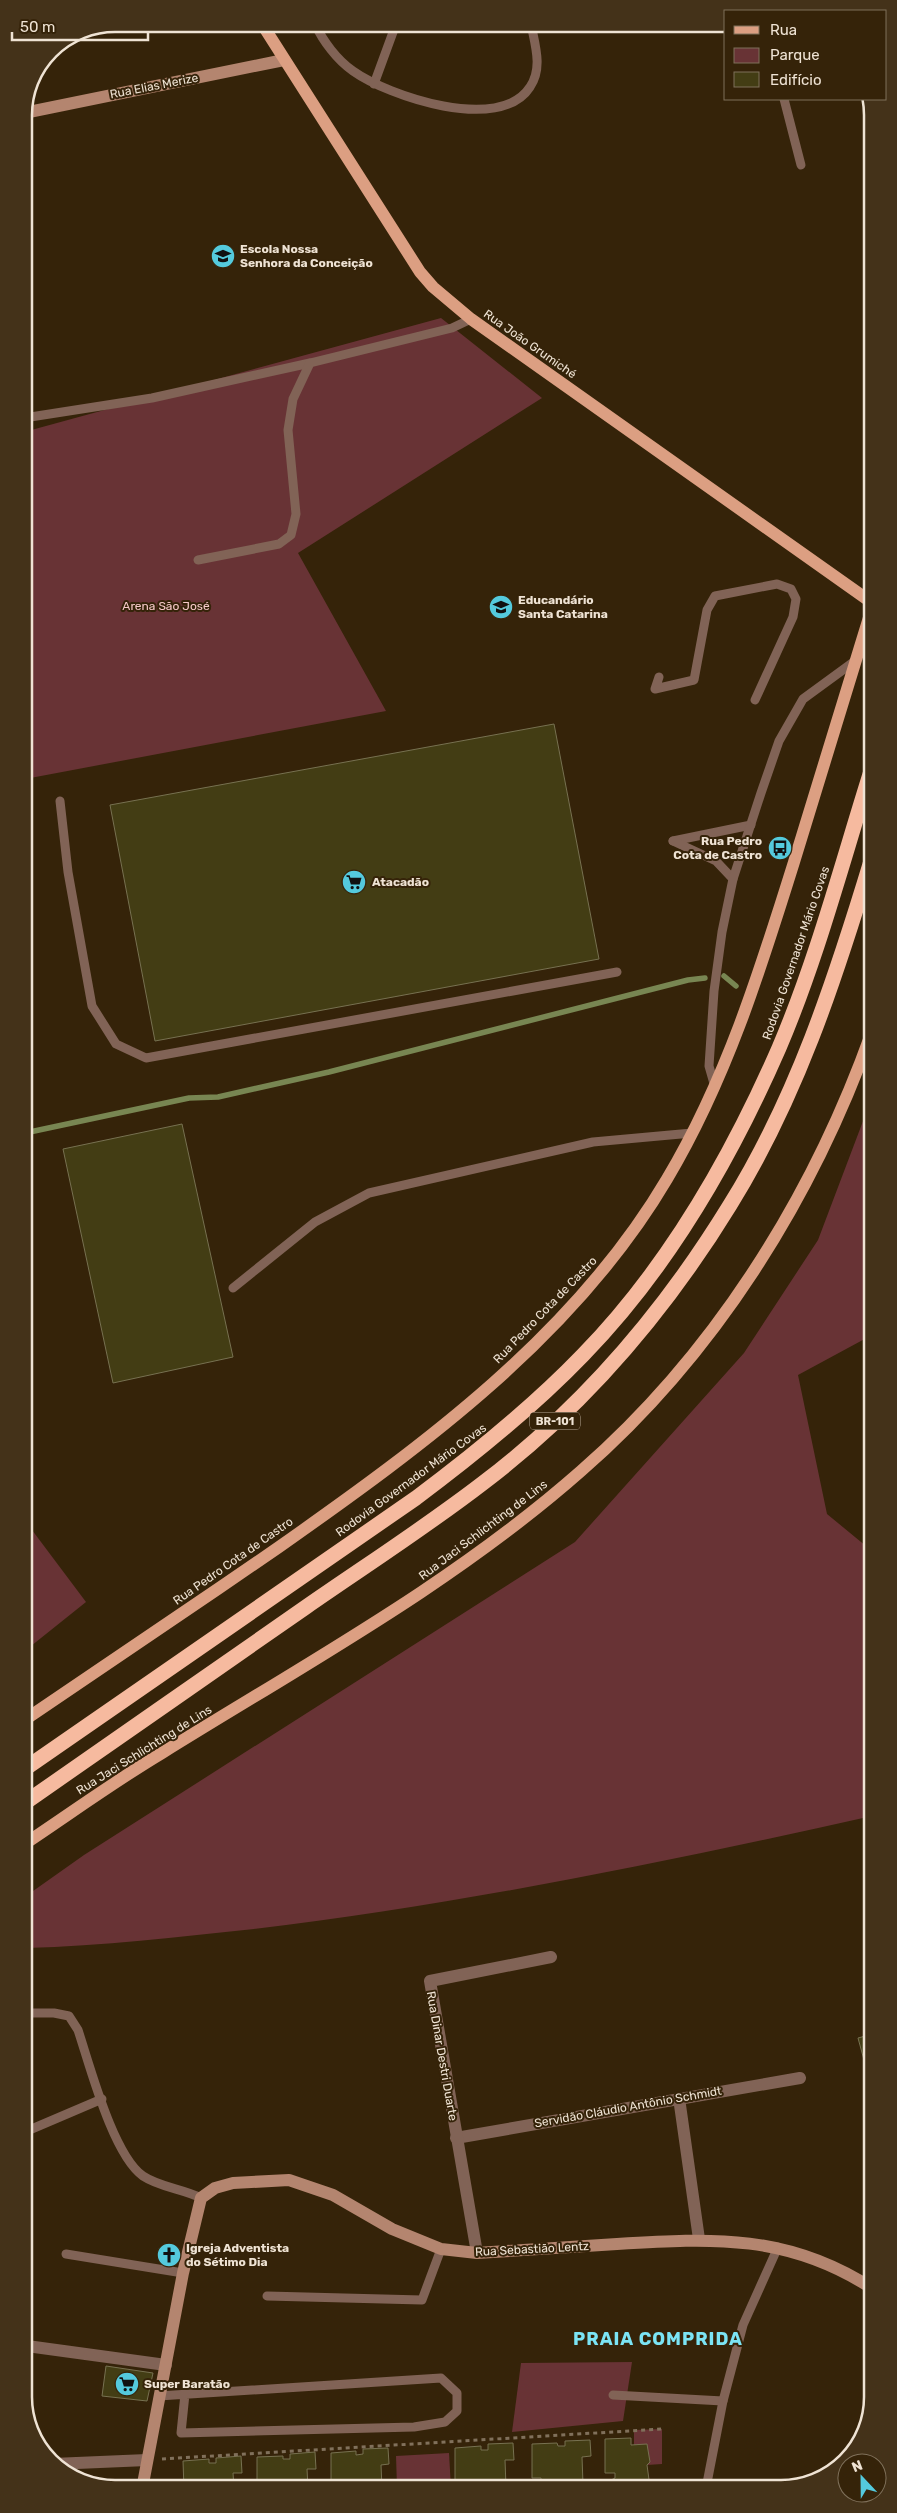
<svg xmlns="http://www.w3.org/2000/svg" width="897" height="2513" viewBox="0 0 897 2513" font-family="Rubik,sans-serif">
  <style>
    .green { fill: #683335 }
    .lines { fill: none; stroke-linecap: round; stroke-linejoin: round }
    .stream { stroke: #788652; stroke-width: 5.5 }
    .building { fill: #433d14; stroke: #777151 }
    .path { stroke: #80705b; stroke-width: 3; stroke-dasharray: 4 4; stroke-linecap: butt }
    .lane { stroke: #816356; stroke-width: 9 }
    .street { stroke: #816356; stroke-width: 12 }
    .secondary { stroke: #b4856f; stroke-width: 12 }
    .primary { stroke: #dc9f82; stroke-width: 12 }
    .highway { stroke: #f6ba9f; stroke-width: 15 }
    .labels { text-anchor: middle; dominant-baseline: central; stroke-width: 4; stroke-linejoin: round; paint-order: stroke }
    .shield { fill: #352309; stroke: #b7a997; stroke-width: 1 }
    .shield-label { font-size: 11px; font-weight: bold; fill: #efe3d4 }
    .street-label { font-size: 12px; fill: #efe3d4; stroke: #352309 }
    .poi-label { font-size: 12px; font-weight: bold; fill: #efe3d4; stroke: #352309; text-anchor: start }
    .park-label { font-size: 12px; fill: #f6c9c8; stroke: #352309 }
    .district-label { font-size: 18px; font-weight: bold; letter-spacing: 1px; fill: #7be4f5; stroke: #352309 }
    .rim { fill: none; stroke: #efe3d4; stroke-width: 2.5 }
  </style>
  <rect width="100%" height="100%" fill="#352309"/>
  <g class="green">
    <polygon points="441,318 542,398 298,553 386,711 25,779 24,432"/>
    <path d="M871,1100L872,1335L798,1375L827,1514L872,1551V1816C668,1862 462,1904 254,1929C178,1937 103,1946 26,1948V1896L84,1855L575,1542L744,1353L818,1240Z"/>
    <polygon points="26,1522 86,1602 26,1650"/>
    <polygon points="632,2362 623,2421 512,2432 521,2363"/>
    <polygon points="662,2429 662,2464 647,2465 650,2462 647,2450 634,2445 634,2430"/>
    <polygon points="449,2453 451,2488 397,2488 396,2456"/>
  </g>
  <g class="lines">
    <g class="stream">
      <polyline points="724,976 736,986"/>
      <polyline points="25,1133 189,1098 218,1097 329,1072 688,980 705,978"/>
    </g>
  </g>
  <g class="building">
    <polygon points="554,724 599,959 155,1041 110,805"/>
    <polygon points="182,1124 233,1357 113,1383 63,1149"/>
    <polygon points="873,2034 873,2093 858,2038"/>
    <polygon points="106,2366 153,2373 147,2401 102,2396"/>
    <polygon points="631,2438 631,2445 647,2444 650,2462 647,2465 650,2487 603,2487 603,2484 615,2478 615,2473 605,2473 605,2439"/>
    <polygon points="590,2440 591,2456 582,2457 583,2484 588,2484 588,2487 536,2487 536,2483 541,2483 541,2478 532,2478 532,2444 557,2443 558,2446 565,2446 565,2441"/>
    <polygon points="513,2443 514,2460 505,2460 506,2487 459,2488 465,2486 464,2481 455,2482 455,2448 481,2446 481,2450 488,2450 488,2444"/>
    <polygon points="388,2448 389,2464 381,2465 382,2488 331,2487 331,2453 356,2451 356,2455 363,2454 363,2449"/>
    <polygon points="315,2452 316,2469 307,2469 308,2488 257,2488 257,2457 283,2456 283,2459 290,2459 290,2454"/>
    <polygon points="241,2456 242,2473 233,2473 234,2488 184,2489 183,2461 209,2459 209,2463 216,2463 216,2458"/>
  </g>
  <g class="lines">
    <polyline class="path" points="162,2459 662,2429"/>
    <g class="lane">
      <path d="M315,24C323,41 337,60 353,71C388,96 500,134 530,87C543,68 535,45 531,24"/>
      <polyline points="374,84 396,24"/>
      <polyline points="784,99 801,165"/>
      <polyline points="24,418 152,398 310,363"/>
      <polyline points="198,560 279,544 291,535 296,514 288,430 293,399 310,363 452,328 471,319"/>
      <polyline points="659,677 655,689 694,680 707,610 715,596 777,584 791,589 796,599 793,617 755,700"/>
      <polyline points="60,801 68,872 92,1006 116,1044 146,1058 617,972"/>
      <polyline points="673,841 751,825"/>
      <polyline points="673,841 716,861 733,879"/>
      <polyline points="715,1087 709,1066 714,991 722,932 733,879 761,793 779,741 803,699 855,661"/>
      <polyline points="233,1288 315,1222 369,1193 593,1142 692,1133"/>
      <path d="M26,2013H54L69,2016L78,2030C90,2066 113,2155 143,2176C159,2187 183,2189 201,2198"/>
      <polyline points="27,2131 102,2099"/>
      <polyline points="66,2254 183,2273"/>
      <polyline points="267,2296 422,2300 441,2249"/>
      <polyline points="613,2395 723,2401"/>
      <polyline points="159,2396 174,2395 441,2378 457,2393 457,2411 445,2422 414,2427 181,2433 185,2394"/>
      <polyline points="707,2483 723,2401 743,2325 778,2247"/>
    </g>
    <g class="street">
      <polyline points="679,2098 699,2239"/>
      <polyline points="456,2138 800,2078"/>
      <polyline points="477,2253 430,1981 551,1957"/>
      <polyline points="27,2346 166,2365"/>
      <polyline points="53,2464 147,2460"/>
    </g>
    <g class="secondary">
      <polyline points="24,113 284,60"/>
      <path d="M142,2489L183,2273L201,2198L215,2188L233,2183L289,2180L333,2195L392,2229L441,2249L477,2253C524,2250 570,2247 617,2244C713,2238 789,2234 873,2289"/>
    </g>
    <g class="primary">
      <polyline points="262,24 420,272 433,287 471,319 871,602"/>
      <path d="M26,1719C110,1662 195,1605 279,1547C424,1445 575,1335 667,1179C726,1080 760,971 794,862C820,779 845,695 871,611"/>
      <path d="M26,1843C71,1813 115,1781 162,1753C305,1664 454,1583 581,1471C714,1355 812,1199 871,1034"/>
    </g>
    <g class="highway">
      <path d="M26,1768L416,1498C475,1454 532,1408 583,1355C668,1268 731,1158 779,1048C817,959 842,863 871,771"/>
      <path d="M26,1802C119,1737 213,1672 306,1607C365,1566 426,1527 483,1483C582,1408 665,1311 730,1205C796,1099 835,980 871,861"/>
    </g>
  </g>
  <defs>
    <g id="school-disc" transform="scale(1.25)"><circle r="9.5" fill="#54cadd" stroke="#352309"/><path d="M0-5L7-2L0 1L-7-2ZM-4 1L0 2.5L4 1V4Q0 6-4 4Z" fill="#111"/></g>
    <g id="bus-disc" transform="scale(1.25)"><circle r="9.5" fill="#54cadd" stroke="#352309"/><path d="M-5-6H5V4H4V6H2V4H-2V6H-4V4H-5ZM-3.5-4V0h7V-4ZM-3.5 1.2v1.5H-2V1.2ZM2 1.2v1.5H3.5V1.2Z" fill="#111"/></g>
    <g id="supermarket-disc" transform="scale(1.25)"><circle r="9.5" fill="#54cadd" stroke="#352309"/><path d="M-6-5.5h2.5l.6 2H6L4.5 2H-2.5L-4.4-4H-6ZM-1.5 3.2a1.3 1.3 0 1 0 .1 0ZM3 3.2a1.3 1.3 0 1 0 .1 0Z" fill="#111"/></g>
    <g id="church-disc" transform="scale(1.25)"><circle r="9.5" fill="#54cadd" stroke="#352309"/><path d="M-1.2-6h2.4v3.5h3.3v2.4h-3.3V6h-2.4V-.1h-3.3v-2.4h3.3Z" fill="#111"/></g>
  </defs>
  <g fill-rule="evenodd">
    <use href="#school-disc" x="223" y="256"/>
    <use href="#school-disc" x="501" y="607"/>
    <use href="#bus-disc" x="780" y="848"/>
    <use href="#supermarket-disc" x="354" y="882"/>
    <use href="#church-disc" x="169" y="2255"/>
    <use href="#supermarket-disc" x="127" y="2384"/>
  </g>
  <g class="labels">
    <rect class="shield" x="530" y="1412.5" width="50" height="17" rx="4"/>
    <g class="shield-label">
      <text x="555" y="1421">BR-101</text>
    </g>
    <g class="street-label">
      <text transform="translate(154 86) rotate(-11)">Rua Elias Merize</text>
      <text transform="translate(530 344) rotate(35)">Rua João Grumiché</text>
      <text transform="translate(796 953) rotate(-71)">Rodovia Governador Mário Covas</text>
      <text transform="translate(545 1310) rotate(-46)">Rua Pedro Cota de Castro</text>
      <text transform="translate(411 1480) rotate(-36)">Rodovia Governador Mário Covas</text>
      <text transform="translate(483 1530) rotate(-37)">Rua Jaci Schlichting de Lins</text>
      <text transform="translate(233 1561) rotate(-35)">Rua Pedro Cota de Castro</text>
      <text transform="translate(144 1750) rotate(-32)">Rua Jaci Schlichting de Lins</text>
      <text transform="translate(442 2056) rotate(80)">Rua Dinar Destri Duarte</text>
      <text transform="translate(628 2107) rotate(-10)">Servidão Cláudio Antônio Schmidt</text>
      <text transform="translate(532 2249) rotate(-3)">Rua Sebastião Lentz</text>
    </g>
    <g class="poi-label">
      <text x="240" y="249">Escola Nossa<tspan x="240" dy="14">Senhora da Conceição</tspan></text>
      <text x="518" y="600">Educandário<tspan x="518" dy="14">Santa Catarina</tspan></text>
      <text x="762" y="841" text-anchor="end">Rua Pedro<tspan x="762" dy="14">Cota de Castro</tspan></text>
      <text x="372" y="882">Atacadão</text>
      <text x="186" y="2248">Igreja Adventista<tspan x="186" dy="14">do Sétimo Dia</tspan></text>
      <text x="144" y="2384">Super Baratão</text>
    </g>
    <g class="park-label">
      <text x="166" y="606">Arena São José</text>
    </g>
    <g class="district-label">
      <text x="658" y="2339">PRAIA COMPRIDA</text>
    </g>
  </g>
  <path d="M0 0H897V2513H0ZM115 32H781A83 83 0 0 1 864 115V2397A83 83 0 0 1 781 2480H115A83 83 0 0 1 32 2397V115A83 83 0 0 1 115 32Z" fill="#443219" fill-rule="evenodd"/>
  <path class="rim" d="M115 32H781A83 83 0 0 1 864 115V2397A83 83 0 0 1 781 2480H115A83 83 0 0 1 32 2397V115A83 83 0 0 1 115 32Z"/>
  <rect x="724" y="10" width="162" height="90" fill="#352309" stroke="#7f705a"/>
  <rect x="734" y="26" width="25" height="8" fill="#dc9f82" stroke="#7f705a"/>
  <text x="770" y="35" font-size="15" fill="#efe3d4">Rua</text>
  <rect x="734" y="48" width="25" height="15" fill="#683335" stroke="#7f705a"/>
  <text x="770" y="60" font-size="15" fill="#efe3d4">Parque</text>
  <rect x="734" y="72" width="25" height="15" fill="#433d14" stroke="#7f705a"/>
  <text x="770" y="85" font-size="15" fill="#efe3d4">Edifício</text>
  <g transform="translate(862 2478) rotate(338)"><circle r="24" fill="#352309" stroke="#7f705a"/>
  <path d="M0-4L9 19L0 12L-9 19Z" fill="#54cadd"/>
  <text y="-8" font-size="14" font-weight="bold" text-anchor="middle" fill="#efe3d4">N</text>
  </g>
  <path d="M12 32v8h136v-8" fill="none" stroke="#efe3d4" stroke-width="2.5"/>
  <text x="20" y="32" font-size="15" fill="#efe3d4" stroke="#352309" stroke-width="4" paint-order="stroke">50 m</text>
</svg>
